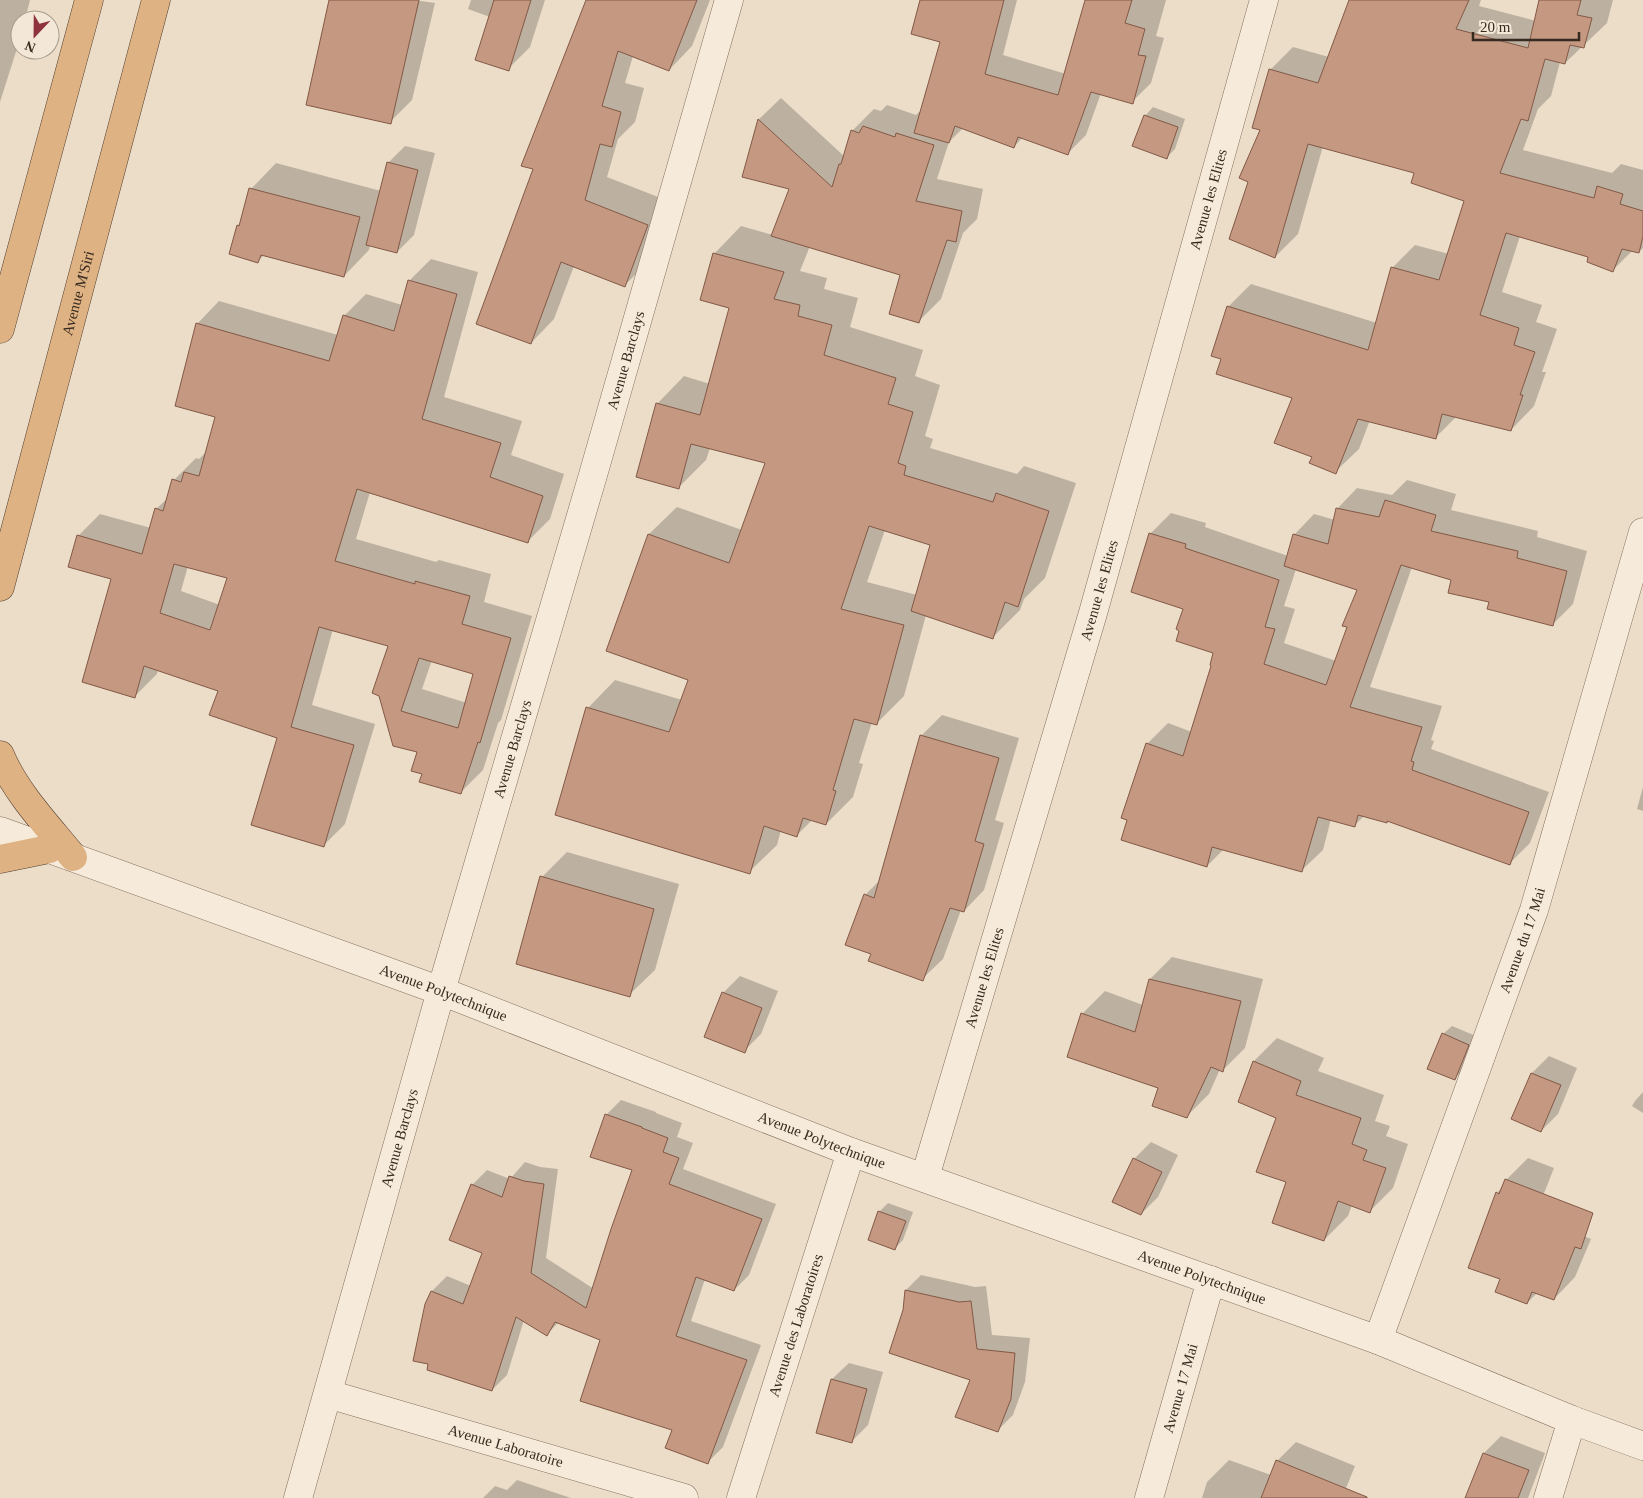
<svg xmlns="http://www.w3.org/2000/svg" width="1643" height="1498" viewBox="0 0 1643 1498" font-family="Georgia,serif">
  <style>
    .shadow { fill: #0003; fill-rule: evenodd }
    .building { fill: #c59881; stroke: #825946; fill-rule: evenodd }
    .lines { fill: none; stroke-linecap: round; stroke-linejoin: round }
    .minor-casing { stroke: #85705e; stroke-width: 29 }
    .trunk-casing { stroke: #533f32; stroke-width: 29 }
    .minor { stroke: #f6ebda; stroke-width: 28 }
    .trunk { stroke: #deb282; stroke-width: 28 }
    .labels { text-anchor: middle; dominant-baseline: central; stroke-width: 4; stroke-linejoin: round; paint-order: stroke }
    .street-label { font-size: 15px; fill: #372a21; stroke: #f3e8d7 }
  </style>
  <rect width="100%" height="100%" fill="#ebddc8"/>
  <g class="shadow">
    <polygon points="0,0 30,0 25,20 20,20 20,39 0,102"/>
    <polygon points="330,0 414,0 435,3 412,100 390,122"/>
    <polygon points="471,0 545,0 530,47 508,69 490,17 468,9"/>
    <polygon points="587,0 710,0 692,46 669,70 633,56 625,83 644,88 635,122 618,139 607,177 671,202 648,262 624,286 574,266 554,319 531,343 535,168"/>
    <path d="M921,0H1017L1003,55L1066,74L1086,0H1166L1156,36L1164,38L1151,83L1132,102L1101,93L1086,135L1067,154L1023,137L1014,147L963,128L949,142L937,179L983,189L977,219L963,233L941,299L919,321L902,274L810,246L800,271L827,278L824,289L858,298L850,327L923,350L915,376L940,385L925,436L933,439L930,448L1017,474L1024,466L1076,483L1045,578L1024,599L1020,610L993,637L926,615L904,696L877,723L872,722L859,763L863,764L853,797L826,824L812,820L797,835L781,830L777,845L749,872L588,708L615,680L682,700L690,679L608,651L649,534L677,507L742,530L767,462L710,448L706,460L679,487L657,404L684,376L710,384L731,307L714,254L741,226L773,235L790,188L744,176L759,119L781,98L845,157L852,131L874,109L881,111L887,105L916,115L919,112L921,113L941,41ZM885,530L931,544L917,595L867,582Z"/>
    <polygon points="1355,0 1481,0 1479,6 1536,21 1541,0 1613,0 1607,23 1565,63 1560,62 1551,96 1538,109 1523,150 1612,173 1621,164 1643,170 1643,248 1639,252 1633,250 1613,270 1590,256 1520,236 1502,292 1542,305 1536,322 1557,329 1542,372 1546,372 1534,406 1511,430 1457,416 1436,437 1370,420 1359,449 1335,472 1314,457 1293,397 1222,358 1228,307 1251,284 1377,323 1392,268 1415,245 1449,254 1465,200 1415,172 1323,146 1298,234 1275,257 1249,181 1262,129 1270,70 1293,47 1329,57"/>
    <polygon points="1153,107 1185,119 1175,149 1167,157 1145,116"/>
    <polygon points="405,146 435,153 414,235 397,252 370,245 369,250 344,276 264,255 258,261 230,253 238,225 242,222 251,189 276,163 381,191 388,163"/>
    <path d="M431,259L478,272L444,397L522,421L511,455L564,474L550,519L528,541L370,492L356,539L436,562L439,560L491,574L484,602L532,616L501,720L498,723L483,770L461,792L423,773L418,751L394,745L390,646L333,629L312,705L375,724L345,824L323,846L278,737L219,690L158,669L157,674L135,696L113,578L78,536L100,514L151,528L156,509L169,497L174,480L196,458L199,459L208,450L217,416L176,405L198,323L219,301L338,335L344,316L366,294L402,305L409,281ZM188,566L229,578L220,605L181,591ZM432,660L475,673L467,703L422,689Z"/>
    <path d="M1407,480L1456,494L1451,510L1538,531L1537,537L1587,551L1573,604L1552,625L1491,601L1452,579L1412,567L1370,687L1442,706L1431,740L1434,741L1431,749L1549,792L1530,843L1510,863L1388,820L1364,816L1355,825L1331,819L1323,850L1302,870L1224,849L1207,866L1147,744L1168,723L1192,732L1213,665L1215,652L1184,608L1150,534L1171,513L1206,523L1205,527L1288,556L1294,535L1314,514L1335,520L1337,509L1357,488L1392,495ZM1296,569L1359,589L1348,627L1336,661L1284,643L1295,609L1284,606Z"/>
    <polygon points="942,715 1019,738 995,820 1004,823 984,890 964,911 961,910 943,959 922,979 873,954 865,895 880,880 921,736"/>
    <polygon points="1643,787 1643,811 1637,809"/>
    <polygon points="567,852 679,884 655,970 629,995 542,877"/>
    <polygon points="1172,957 1263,979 1245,1048 1223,1070 1220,1069 1209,1094 1187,1116 1160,1087 1082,1014 1105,991 1143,1005 1150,979"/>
    <polygon points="740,976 778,991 761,1034 744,1051 723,993"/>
    <polygon points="1452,1026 1476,1036 1463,1070 1454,1079 1443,1034"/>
    <polygon points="1277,1038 1324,1058 1318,1071 1384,1095 1375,1121 1390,1126 1386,1136 1408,1144 1393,1188 1370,1211 1352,1205 1348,1216 1324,1240 1287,1182 1277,1118 1239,1101 1254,1061"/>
    <polygon points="1549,1056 1577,1068 1558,1114 1541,1131 1513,1119 1532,1073"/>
    <polygon points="1643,1092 1643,1113 1632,1106 1635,1101"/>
    <polygon points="621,1100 656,1112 656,1113 682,1123 677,1137 693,1143 683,1169 776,1204 749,1275 734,1290 705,1279 691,1321 761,1345 723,1447 708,1462 674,1430 601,1340 559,1322 547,1334 524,1320 507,1375 492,1390 426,1305 432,1291 447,1276 471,1286 484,1252 472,1185 487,1170 510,1179 525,1162 540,1167 558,1169 546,1258 594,1289 633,1170 606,1115"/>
    <polygon points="1151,1142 1178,1155 1158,1197 1141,1214 1134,1159"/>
    <polygon points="1528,1158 1554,1168 1535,1216 1591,1239 1575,1277 1554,1299 1538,1292 1527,1303 1501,1278 1497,1193 1504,1185 1506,1180"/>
    <polygon points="888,1203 913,1212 903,1240 895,1248 870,1239 879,1212"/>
    <polygon points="921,1275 975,1287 986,1286 992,1335 1030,1338 1025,1382 1013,1415 998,1430 971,1379 904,1310 906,1290"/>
    <polygon points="849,1363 883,1372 868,1425 851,1442 832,1379"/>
    <polygon points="1501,1436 1545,1453 1528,1498 1466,1498 1484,1453"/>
    <polygon points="1296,1442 1355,1466 1342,1498 1202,1498 1207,1482 1229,1460 1271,1475 1277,1461"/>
    <polygon points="517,1480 571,1498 483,1498 495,1486 507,1490"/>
  </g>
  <g class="building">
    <polygon points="329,0 419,0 391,124 306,105"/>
    <polygon points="494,0 531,0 509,71 475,60"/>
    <polygon points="586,0 697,0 669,71 618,51 602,106 621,112 612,147 600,144 585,200 648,225 625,287 561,262 531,344 476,324 533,169 521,166"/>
    <polygon points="920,0 1004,0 985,74 1058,95 1085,0 1132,0 1125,23 1145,29 1138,55 1146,56 1133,104 1091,92 1068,155 1018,137 1014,148 955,126 949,143 914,133 940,42 911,34"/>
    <polygon points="1349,0 1469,0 1456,29 1528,48 1539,0 1581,0 1577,15 1592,18 1584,48 1570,45 1565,64 1545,59 1528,121 1521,119 1500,173 1594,198 1597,186 1623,194 1620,204 1643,211 1643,236 1639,253 1622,249 1613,272 1587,262 1588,257 1506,233 1480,315 1519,328 1514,345 1535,352 1520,395 1523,395 1511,431 1442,414 1436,439 1358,419 1336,474 1309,463 1312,457 1274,443 1292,398 1216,374 1221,359 1211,356 1227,306 1368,350 1391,267 1439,280 1464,201 1411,183 1414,173 1308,144 1275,258 1229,239 1248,182 1239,178 1260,130 1252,128 1269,69 1318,83"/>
    <polygon points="1144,115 1178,127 1167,159 1132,146"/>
    <polygon points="758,119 832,187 839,164 841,164 851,130 859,133 863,126 895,137 896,133 934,145 916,201 962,211 956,242 947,240 919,323 889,314 900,275 771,236 789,189 742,177"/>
    <polygon points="387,162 418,170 397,253 366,245"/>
    <polygon points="249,188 360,217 344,277 261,255 258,263 229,254 237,225 239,226"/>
    <polygon points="713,253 784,272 774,299 800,305 798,316 832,325 824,355 896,378 888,404 913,412 898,463 906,466 904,475 993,502 996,493 1049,511 1018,607 1005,602 993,639 911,611 930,545 869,526 841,609 904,625 877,725 854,719 833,790 836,791 826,825 803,818 797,837 764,826 750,874 555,815 586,707 669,732 688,680 606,651 648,534 729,563 765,463 691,444 679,489 636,477 656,403 700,415 729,308 700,300"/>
    <path d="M408,280L457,294L422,419L501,443L490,477L543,496L528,543L357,489L335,561L415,584V581L470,596L462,624L511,638L480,743L478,742L461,794L419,782L422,774L411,771L417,752L393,746L379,696L372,693L388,646L319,627L291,727L354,745L324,847L251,825L277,738L209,715L218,691L144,666L135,698L82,682L111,579L68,567L77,535L142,554L155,508L163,511L172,479L181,482L184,472L199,476L215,417L175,406L196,323L329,361L343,315L394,331ZM174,564L227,578L210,630L160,613ZM419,658L473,674L458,728L401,711Z"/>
    <polygon points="1385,500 1436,515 1431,531 1518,551 1517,558 1567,571 1553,626 1487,609 1489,602 1448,593 1451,580 1401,565 1350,707 1422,727 1411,761 1414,762 1412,770 1529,812 1510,865 1387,821 1387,823 1358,815 1355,827 1318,817 1302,872 1212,847 1207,867 1121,840 1127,820 1121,818 1146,743 1183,756 1211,666 1210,665 1213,653 1176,641 1179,631 1176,629 1183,609 1131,592 1149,533 1186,544 1185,548 1279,580 1265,627 1275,629 1264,664 1326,685 1347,627 1342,626 1357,590 1284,566 1293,534 1328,544 1336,508 1379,517"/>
    <polygon points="920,735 999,758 975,841 984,844 964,912 950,908 923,981 868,961 871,954 845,945 864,894 874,898"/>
    <polygon points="540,876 654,909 630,997 516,964"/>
    <polygon points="1149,979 1241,1001 1223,1072 1211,1067 1187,1118 1152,1106 1158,1088 1067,1057 1081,1013 1135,1032"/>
    <polygon points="722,992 762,1008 745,1053 704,1037"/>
    <polygon points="1442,1033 1469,1045 1455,1080 1427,1069"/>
    <polygon points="1253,1061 1301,1081 1296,1095 1361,1118 1352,1144 1367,1150 1363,1160 1386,1168 1370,1213 1338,1201 1324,1241 1272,1223 1286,1182 1256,1172 1276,1118 1238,1102"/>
    <polygon points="1531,1073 1561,1085 1541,1132 1511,1119"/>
    <polygon points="605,1114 642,1127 642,1128 668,1138 663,1152 679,1158 669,1184 762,1219 734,1291 696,1277 676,1336 747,1360 708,1464 665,1448 672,1430 580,1401 600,1340 555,1322 547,1336 516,1317 492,1391 427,1370 428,1364 413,1361 425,1304 431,1291 463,1304 482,1253 449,1240 471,1184 502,1197 509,1176 524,1181 544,1184 531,1273 586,1308 611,1229 632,1170 590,1157"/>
    <polygon points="1133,1158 1162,1172 1141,1215 1112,1202"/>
    <polygon points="1505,1179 1593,1213 1581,1249 1575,1247 1554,1300 1532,1292 1527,1304 1495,1292 1500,1279 1468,1268 1496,1192 1499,1194"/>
    <polygon points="878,1211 906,1221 895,1250 868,1240"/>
    <polygon points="905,1290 959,1302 971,1301 977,1349 1015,1353 1011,1399 998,1432 955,1417 970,1380 889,1353 903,1310"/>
    <polygon points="831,1379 867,1389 852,1443 816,1433"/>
    <polygon points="1483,1453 1529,1470 1518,1498 1465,1498"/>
    <polygon points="1276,1460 1367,1497 1367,1498 1261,1498"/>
  </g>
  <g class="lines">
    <g class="minor-casing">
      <g id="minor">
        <path id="s1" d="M0,831L441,991L851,1152L1378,1340L1572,1420L1643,1446"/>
        <path id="s2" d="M925,1177L1093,613L1264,0"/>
        <path id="s3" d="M1378,1340L1534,910L1643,532"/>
        <path id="s4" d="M328,1394L684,1498"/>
        <path id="s5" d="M298,1498L441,991L593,475L729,0"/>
        <path id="s6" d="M741,1498L851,1152"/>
        <path id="s7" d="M1149,1498L1211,1280"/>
        <polyline points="1548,1498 1572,1420"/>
      </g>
    </g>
    <g class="trunk-casing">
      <g id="trunk">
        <polyline points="0,329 89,0"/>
        <path id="s8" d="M0,587L156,0"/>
        <path d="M0,755C16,793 47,825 73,857"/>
        <polyline points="0,859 49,849"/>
      </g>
    </g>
    <use href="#minor" class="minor"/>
    <use href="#trunk" class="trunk"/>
  </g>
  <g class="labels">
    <g class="street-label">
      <text stroke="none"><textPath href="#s2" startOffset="1018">Avenue les Elites</textPath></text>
      <text stroke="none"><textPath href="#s8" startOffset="304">Avenue M'Siri</textPath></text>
      <text stroke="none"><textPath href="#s5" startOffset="1184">Avenue Barclays</textPath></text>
      <text stroke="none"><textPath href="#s2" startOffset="612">Avenue les Elites</textPath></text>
      <text stroke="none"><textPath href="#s5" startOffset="779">Avenue Barclays</textPath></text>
      <text stroke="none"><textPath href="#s3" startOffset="425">Avenue du 17 Mai</textPath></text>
      <text stroke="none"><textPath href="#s2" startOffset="208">Avenue les Elites</textPath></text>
      <text stroke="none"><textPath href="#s1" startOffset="472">Avenue Polytechnique</textPath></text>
      <text stroke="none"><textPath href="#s5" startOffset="374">Avenue Barclays</textPath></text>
      <text stroke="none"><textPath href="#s1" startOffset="878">Avenue Polytechnique</textPath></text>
      <text stroke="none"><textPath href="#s1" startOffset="1282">Avenue Polytechnique</textPath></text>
      <text stroke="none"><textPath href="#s6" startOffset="181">Avenue des Laboratoires</textPath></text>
      <text stroke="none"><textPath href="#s7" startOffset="114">Avenue 17 Mai</textPath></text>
      <text stroke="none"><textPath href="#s4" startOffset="185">Avenue Laboratoire</textPath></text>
    </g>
  </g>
  <g transform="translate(35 35) rotate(202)"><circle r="24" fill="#f3e8d7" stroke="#a89c8e"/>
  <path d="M0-4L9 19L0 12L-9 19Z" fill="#8f343c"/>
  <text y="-8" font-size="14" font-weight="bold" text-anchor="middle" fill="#372a21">N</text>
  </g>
  <path d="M1473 32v8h106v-8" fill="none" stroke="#372a21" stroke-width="2.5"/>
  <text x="1480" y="32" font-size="15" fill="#372a21" stroke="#f3e8d7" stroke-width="4" paint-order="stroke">20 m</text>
</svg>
